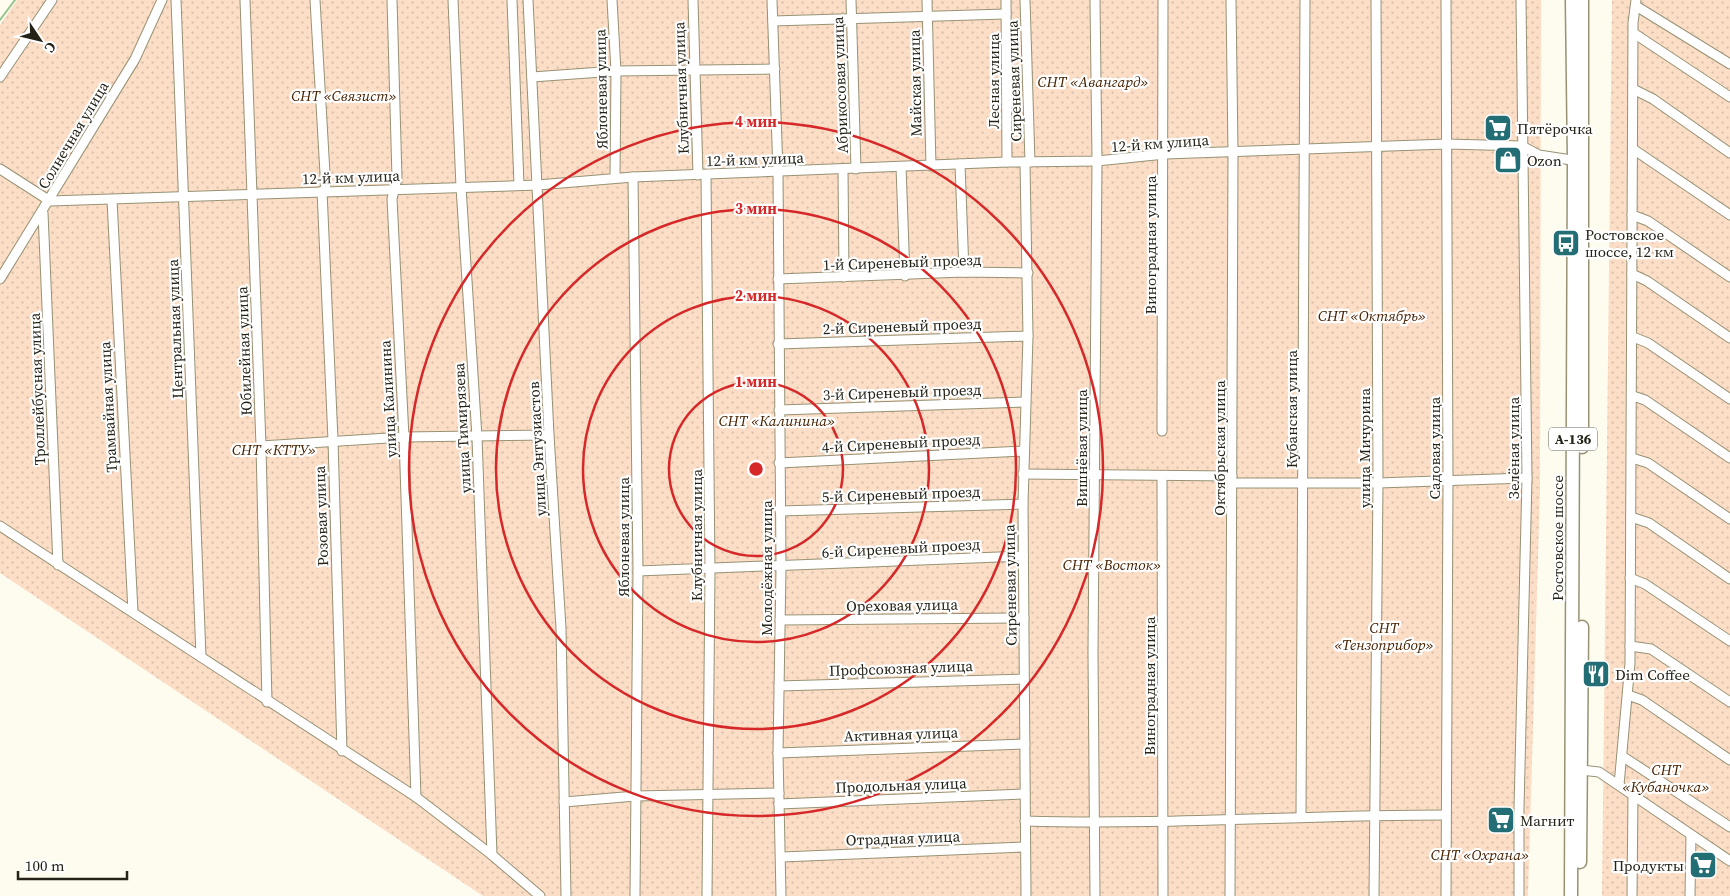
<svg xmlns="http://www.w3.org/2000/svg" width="1730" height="896" viewBox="0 0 1730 896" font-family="'Source Serif 4',serif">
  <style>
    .garden { fill: url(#garden-dots) }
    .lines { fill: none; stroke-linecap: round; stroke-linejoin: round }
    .stream { stroke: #95c68d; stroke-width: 2 }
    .minor-casing { stroke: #979274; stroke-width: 11 }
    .highway-casing { stroke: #979274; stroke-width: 15 }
    .minor { stroke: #fff; stroke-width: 9 }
    .highway { stroke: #fff; stroke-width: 12 }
    .ring { fill: none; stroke: #d62828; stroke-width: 2.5 }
    .labels { text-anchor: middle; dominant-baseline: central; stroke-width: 4.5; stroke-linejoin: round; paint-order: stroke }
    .shield { fill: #fff; stroke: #66655d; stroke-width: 1 }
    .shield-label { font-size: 14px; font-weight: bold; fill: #252317 }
    .street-label { font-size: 15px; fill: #252317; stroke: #fff }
    .park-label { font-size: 15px; font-style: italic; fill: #472100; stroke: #fff }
    .poi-label { font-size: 15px; fill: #252317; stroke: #fff; text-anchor: start }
    .centre { fill: #d62828; stroke: #fff; stroke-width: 2.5 }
    .ring-label { font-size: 15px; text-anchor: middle; font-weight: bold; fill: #d62828; stroke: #fff; stroke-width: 4.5; stroke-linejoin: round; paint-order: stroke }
  </style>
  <defs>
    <pattern id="garden-dots" width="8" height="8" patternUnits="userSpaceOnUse" patternTransform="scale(1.25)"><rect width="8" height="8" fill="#fcddc6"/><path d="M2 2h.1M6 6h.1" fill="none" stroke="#d8bda9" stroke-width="1.8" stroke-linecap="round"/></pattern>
  </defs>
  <rect width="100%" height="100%" fill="#fefcef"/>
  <g class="garden">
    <polygon points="17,0 1541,0 1540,489 1528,896 483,896 0,573 0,25"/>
    <polygon points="1612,0 1730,0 1730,896 1602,896"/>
  </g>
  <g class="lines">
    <polyline class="stream" points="0,20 15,0"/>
    <g class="minor-casing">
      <g id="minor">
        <polyline points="176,0 201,657"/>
        <polyline points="245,0 261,446 267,702"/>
        <polyline points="315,0 326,191"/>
        <polyline points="392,0 397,178 392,199 404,437 416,797"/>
        <polyline points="453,0 461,187 477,437 492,855"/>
        <polyline points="512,0 519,185"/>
        <polyline points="528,0 549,435 561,628 566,896"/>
        <polyline points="612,0 616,71 615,178"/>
        <polyline points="693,0 698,175"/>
        <polyline points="772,0 778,172 781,567 778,753 781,896"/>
        <polyline points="851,0 856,169"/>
        <polyline points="927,0 931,166"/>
        <polyline points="1006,0 1007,162"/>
        <polyline points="1025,0 1030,162"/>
        <polyline points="1636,6 1730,64"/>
        <polyline points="773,21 1006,14"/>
        <polyline points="1635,34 1730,97"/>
        <polyline points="0,77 52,0"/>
        <polyline points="532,77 616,71 775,69"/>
        <polyline points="1633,89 1653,99 1730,153"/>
        <polyline points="1633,149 1730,215"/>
        <polyline points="1025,162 1028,336 1023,504 1026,896"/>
        <polyline points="960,164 964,272"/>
        <polyline points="901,167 905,276"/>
        <polyline points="0,169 50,201 538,185 633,177 1007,162 1097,161 1165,154 1447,144 1522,146 1539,155 1578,161"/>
        <polyline points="843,169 844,277"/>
        <polyline points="706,175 710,570 707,896"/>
        <polyline points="633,177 638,571 635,896"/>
        <polyline points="322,191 333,440 342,751"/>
        <polyline points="112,200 133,612"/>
        <polyline points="43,213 58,565"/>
        <polyline points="1632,215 1648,221 1730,277"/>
        <polyline points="1632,274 1647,281 1730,338"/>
        <polyline points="0,279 135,59 162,0"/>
        <polyline points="778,279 964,272 1028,273"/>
        <polyline points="1633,337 1648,343 1730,399"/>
        <polyline points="778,344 1028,336"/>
        <polyline points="1633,396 1645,400 1730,458"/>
        <polyline points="779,410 1025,402"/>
        <polyline points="1162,431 1163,0"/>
        <polyline points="261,446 404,437 549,435"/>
        <polyline points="1632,458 1648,463 1730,519"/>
        <polyline points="779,463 1024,451"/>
        <polyline points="1023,474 1232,476"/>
        <polyline points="1162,476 1163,896"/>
        <polyline points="1232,483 1378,483 1527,478"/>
        <polyline points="780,511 1023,504"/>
        <polyline points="1631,517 1649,523 1730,579"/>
        <polyline points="0,526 416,797 492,855 540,896"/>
        <polyline points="638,571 1023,556"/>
        <polyline points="1630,578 1645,584 1730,641"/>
        <polyline points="780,620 1024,618"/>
        <polyline points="1630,646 1651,649 1730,702"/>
        <polyline points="779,686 1024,679"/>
        <polyline points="1628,695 1642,700 1730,760"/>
        <polyline points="778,753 1025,744"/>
        <polyline points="1622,756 1730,827"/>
        <polyline points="1576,773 1581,770 1599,772 1730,861"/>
        <polyline points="1619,785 1630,663 1633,23 1636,0"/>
        <polyline points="564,802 636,796 779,793"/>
        <polyline points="779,804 1025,794"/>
        <polyline points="1301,817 1305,0"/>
        <path d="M1025,821C1165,825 1306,815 1446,815"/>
        <polyline points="782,857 1025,847"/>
        <polyline points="1095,896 1093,653 1097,161 1095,0"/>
        <polyline points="1230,896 1233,153 1231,0"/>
        <polyline points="1374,896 1378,483 1376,0"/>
        <polyline points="1446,896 1448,481 1446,0"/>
        <polyline points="1519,896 1519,808 1527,478 1521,0"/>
        <polyline points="1632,896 1633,794"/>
        <polyline points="1690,896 1691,835"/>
      </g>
    </g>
    <g class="highway-casing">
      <g id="highway">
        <polyline points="1582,447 1582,0"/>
        <polyline points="1580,862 1582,627"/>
        <polyline points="1571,896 1574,161 1572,0"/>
      </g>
    </g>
    <use href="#minor" class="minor"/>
    <use href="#highway" class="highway"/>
  </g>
  <g class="ring">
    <circle cx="756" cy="469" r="87"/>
    <circle cx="756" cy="469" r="173"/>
    <circle cx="756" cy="469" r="260"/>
    <circle cx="756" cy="469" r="347"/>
  </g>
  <defs>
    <g id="supermarket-square" transform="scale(1.4375)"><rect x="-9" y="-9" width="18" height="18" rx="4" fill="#236e75" stroke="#fff"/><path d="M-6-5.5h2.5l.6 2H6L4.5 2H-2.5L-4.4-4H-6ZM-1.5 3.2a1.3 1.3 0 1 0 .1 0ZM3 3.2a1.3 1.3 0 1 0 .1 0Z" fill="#fff"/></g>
    <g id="shop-square" transform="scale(1.4375)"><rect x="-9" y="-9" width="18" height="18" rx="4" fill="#236e75" stroke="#fff"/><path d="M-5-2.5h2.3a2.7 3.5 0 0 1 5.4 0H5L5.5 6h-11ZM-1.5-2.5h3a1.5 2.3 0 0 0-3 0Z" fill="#fff"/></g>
    <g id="bus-square" transform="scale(1.4375)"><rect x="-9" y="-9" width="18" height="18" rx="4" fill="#236e75" stroke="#fff"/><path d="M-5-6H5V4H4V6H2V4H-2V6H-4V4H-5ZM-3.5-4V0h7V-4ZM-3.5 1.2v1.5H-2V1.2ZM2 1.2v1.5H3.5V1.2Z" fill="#fff"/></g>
    <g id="restaurant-square" transform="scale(1.4375)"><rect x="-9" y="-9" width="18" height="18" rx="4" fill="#236e75" stroke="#fff"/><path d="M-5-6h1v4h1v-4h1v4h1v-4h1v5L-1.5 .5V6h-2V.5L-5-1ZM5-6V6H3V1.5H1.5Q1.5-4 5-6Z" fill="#fff"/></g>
  </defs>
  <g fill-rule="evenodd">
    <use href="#supermarket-square" x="1498" y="128"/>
    <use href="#shop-square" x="1508" y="160"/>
    <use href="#bus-square" x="1566" y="243"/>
    <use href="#restaurant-square" x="1596" y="674"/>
    <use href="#supermarket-square" x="1501" y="820"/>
    <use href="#supermarket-square" x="1703" y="865"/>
  </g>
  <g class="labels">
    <rect class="shield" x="1549" y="427.5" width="48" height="23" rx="4"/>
    <g class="shield-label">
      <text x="1573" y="439">А-136</text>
    </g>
    <g class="street-label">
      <text transform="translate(993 81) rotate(-90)">Лесная улица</text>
      <text transform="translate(1014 81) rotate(-92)">Сиреневая улица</text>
      <text transform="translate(915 83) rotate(-91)">Майская улица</text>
      <text transform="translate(840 85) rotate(-92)">Абрикосовая улица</text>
      <text transform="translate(681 88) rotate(-92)">Клубничная улица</text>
      <text transform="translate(601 89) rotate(-91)">Яблоневая улица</text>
      <text transform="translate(73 135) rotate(-59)">Солнечная улица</text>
      <text transform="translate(1160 143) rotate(-4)">12-й км улица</text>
      <text transform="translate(755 159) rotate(-2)">12-й км улица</text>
      <text transform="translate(351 177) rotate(-2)">12-й км улица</text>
      <text transform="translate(1150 245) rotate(-90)">Виноградная улица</text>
      <text transform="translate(902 262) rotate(-2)">1-й Сиреневый проезд</text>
      <text transform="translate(902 326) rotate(-2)">2-й Сиреневый проезд</text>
      <text transform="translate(175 329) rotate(-92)">Центральная улица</text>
      <text transform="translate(244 351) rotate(-92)">Юбилейная улица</text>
      <text transform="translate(37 389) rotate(-92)">Троллейбусная улица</text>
      <text transform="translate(902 392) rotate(-2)">3-й Сиреневый проезд</text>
      <text transform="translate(388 399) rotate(-93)">улица Калинина</text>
      <text transform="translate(108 407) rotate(-93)">Трамвайная улица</text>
      <text transform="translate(1291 409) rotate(-90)">Кубанская улица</text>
      <text transform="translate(462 428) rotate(-93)">улица Тимирязева</text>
      <text transform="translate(901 443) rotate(-3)">4-й Сиреневый проезд</text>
      <text transform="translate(1081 448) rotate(-90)">Вишнёвая улица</text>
      <text transform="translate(1219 448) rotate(-90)">Октябрьская улица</text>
      <text transform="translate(1364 448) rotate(-90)">улица Мичурина</text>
      <text transform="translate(1434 448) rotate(-90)">Садовая улица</text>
      <text transform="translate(1513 448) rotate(-90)">Зелёная улица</text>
      <text transform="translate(537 449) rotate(-93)">улица Энтузиастов</text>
      <text transform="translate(901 494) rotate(-2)">5-й Сиреневый проезд</text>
      <text transform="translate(321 516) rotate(-92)">Розовая улица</text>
      <text transform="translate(696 535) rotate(-90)">Клубничная улица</text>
      <text transform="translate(623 537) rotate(-90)">Яблоневая улица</text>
      <text transform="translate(1557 538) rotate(-90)">Ростовское шоссе</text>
      <text transform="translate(901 548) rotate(-3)">6-й Сиреневый проезд</text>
      <text transform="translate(766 568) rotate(-90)">Молодёжная улица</text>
      <text transform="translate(1010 585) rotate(-91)">Сиреневая улица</text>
      <text transform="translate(902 605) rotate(-1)">Ореховая улица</text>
      <text transform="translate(901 668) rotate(-2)">Профсоюзная улица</text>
      <text transform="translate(1149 686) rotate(-90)">Виноградная улица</text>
      <text transform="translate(901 734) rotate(-2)">Активная улица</text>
      <text transform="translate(901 785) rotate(-2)">Продольная улица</text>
      <text transform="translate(903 838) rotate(-2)">Отрадная улица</text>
    </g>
    <g class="park-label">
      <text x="1093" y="81">СНТ «Авангард»</text>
      <text x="344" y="95">СНТ «Связист»</text>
      <text x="1372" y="315">СНТ «Октябрь»</text>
      <text x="777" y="420">СНТ «Калинина»</text>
      <text x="274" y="449">СНТ «КТТУ»</text>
      <text x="1112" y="564">СНТ «Восток»</text>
      <text x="1384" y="627">СНТ<tspan x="1384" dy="17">«Тензоприбор»</tspan></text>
      <text x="1666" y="769">СНТ<tspan x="1666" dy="17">«Кубаночка»</tspan></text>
      <text x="1480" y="854">СНТ «Охрана»</text>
    </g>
    <g class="poi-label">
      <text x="1517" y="128">Пятёрочка</text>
      <text x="1527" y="160">Ozon</text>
      <text x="1585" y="234">Ростовское<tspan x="1585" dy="17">шоссе, 12 км</tspan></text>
      <text x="1615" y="674">Dim Coffee</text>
      <text x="1520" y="820">Магнит</text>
      <text x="1684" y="865" text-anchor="end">Продукты</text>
    </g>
  </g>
  <circle cx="756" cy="469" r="8" class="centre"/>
  <g class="ring-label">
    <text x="756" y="127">4 мин</text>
    <text x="756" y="214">3 мин</text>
    <text x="756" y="301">2 мин</text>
    <text x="756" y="387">1 мин</text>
  </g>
  <g transform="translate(40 40) rotate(125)" stroke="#ffffff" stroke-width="4" paint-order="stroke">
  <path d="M0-4L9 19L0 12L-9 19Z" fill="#252317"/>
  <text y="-8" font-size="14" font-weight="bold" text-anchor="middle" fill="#252317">С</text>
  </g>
  <path d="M18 871v8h109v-8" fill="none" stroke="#252317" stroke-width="2.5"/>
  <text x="25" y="871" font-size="15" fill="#252317" stroke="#ffffff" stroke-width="4" paint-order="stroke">100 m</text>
</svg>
